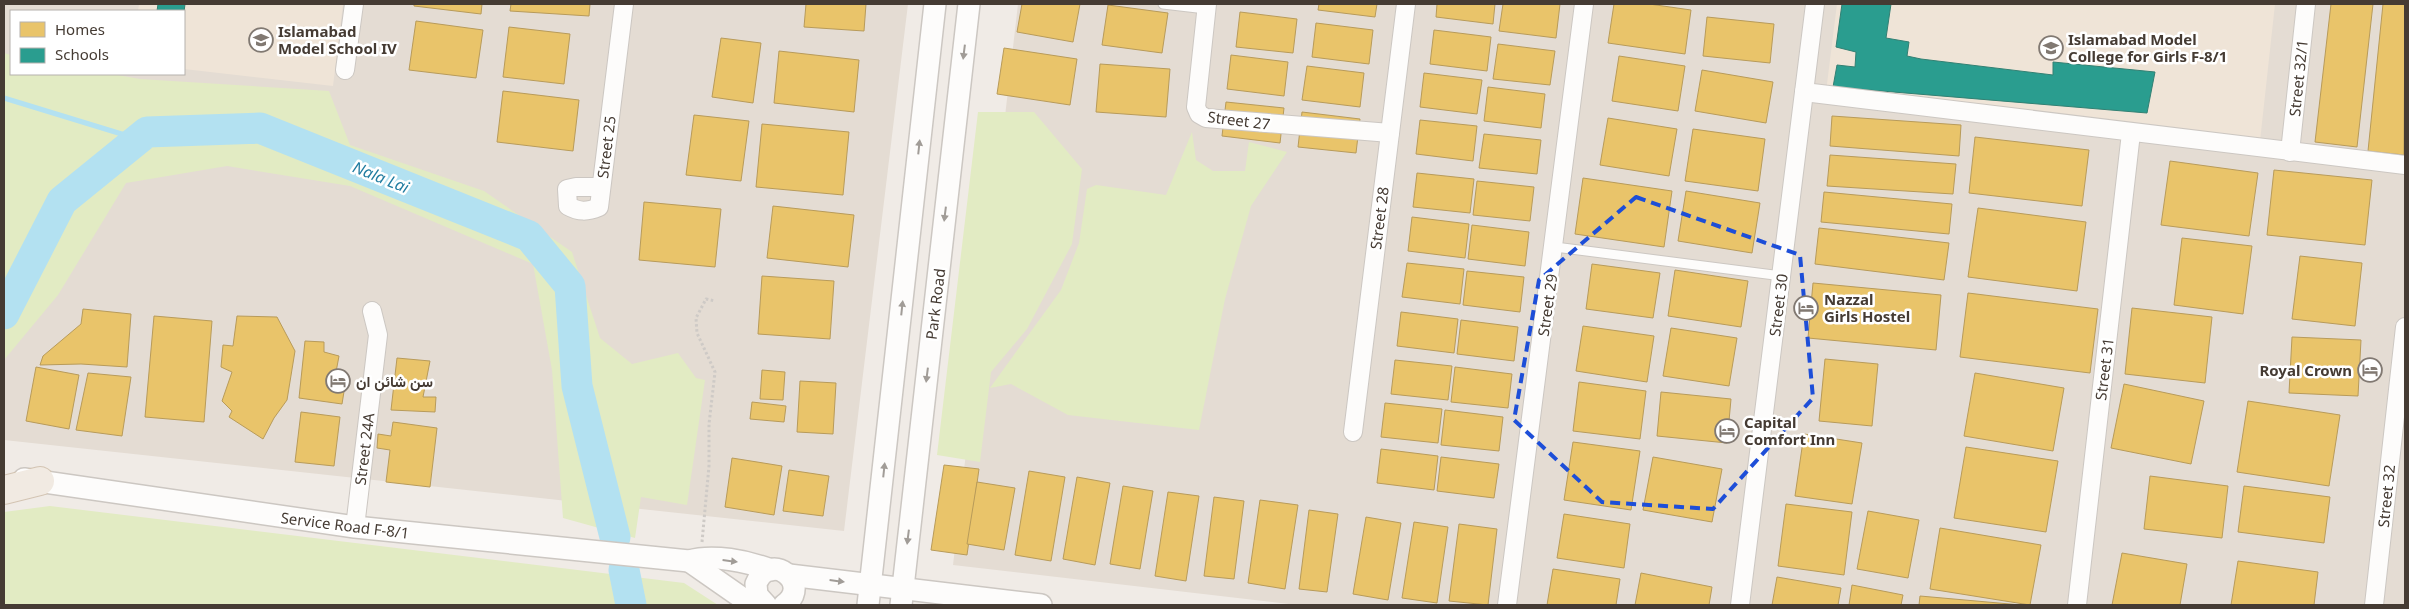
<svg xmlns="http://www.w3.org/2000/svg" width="2409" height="609" viewBox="0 0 2409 609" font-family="'Noto Sans',Vazirmatn,sans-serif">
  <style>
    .residential { fill: #e4dcd3; fill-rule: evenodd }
    .education { fill: #efe4d7 }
    .green { fill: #e2ebc3 }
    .homes { fill: #e9c46a; stroke: #b89b5a }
    .schools { fill: #2a9d8f; stroke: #328073 }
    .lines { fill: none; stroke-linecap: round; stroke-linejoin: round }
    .stream { stroke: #b3e1f1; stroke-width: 5 }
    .river { stroke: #b3e1f1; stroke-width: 31 }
    .service-casing { stroke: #ccc7c2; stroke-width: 11 }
    .minor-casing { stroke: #ccc7c2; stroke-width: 20 }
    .tertiary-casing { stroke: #ccc7c2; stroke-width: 24 }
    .primary-casing { stroke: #d3c4b2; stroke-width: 30 }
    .path { stroke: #cecac6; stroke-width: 3; stroke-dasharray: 2.5 2.5; stroke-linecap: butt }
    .service { stroke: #fdfcfb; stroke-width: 9 }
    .minor { stroke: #fdfcfb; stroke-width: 18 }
    .tertiary { stroke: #fdfcfb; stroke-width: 21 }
    .primary { stroke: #f1eae2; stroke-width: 28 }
    .oneway { fill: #a19c97 }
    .marked { fill: none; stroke: #1d4ed8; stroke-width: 4; stroke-dasharray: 10 6; stroke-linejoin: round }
    .labels { text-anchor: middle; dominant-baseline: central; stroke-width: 5; stroke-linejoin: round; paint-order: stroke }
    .poi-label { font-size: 15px; font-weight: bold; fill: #453b33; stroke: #fff; text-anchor: start }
    .street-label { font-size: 15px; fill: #453b33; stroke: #fff }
    .water-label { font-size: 16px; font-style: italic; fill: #217ca0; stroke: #fff }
  </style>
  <rect width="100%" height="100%" fill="#f0ebe6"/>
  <g class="residential">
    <path d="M4,4H908L844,531L4,440ZM11,11H184V74H11Z"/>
    <polygon points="1018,4 2405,4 2405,605 1297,605 953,565"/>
  </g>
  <g class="education">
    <polygon points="139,4 343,4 333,86 184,69 184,11 138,11"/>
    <polygon points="1837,4 2275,4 2260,141 1826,92"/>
  </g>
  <g class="green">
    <polygon points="4,53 11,55 11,74 112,74 140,79 329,91 350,145 484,191 572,252 600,338 632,364 678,353 696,378 705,380 687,505 641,497 635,538 563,518 552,370 533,264 350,186 227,166 126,183 58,295 4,360"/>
    <polygon points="978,112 1034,112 1082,169 1072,244 1027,329 991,372 980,462 937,455"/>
    <polygon points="1192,132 1196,160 1213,171 1245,171 1249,142 1287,152 1251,206 1225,299 1199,430 1068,415 1011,384 990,388 1061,290 1079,243 1087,189 1096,185 1166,195"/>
    <polygon points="50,506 684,583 718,605 4,605 4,512"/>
  </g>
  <g class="homes">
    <polygon points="414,4 482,4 481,14 414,6"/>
    <polygon points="511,4 590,4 589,16 510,11"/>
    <polygon points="806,4 866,4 864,31 804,27"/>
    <polygon points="1022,4 1080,4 1073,42 1017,32"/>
    <polygon points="1319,4 1377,4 1375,17 1318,10"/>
    <polygon points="1437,4 1495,4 1493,24 1436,17"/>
    <polygon points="1503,4 1560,4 1556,38 1499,31"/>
    <polygon points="1614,4 1649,4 1691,10 1685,54 1608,43"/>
    <polygon points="2331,4 2373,4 2357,147 2315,142"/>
    <polygon points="2383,4 2405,4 2404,155 2368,151"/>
    <polygon points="1108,5 1168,13 1162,53 1102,45"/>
    <polygon points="1240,12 1297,19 1293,53 1236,47"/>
    <polygon points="1707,17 1774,24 1770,63 1703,56"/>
    <polygon points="416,21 483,30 476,78 409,70"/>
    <polygon points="1316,23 1373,30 1369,64 1312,57"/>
    <polygon points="509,27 570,34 564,84 503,77"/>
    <polygon points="1434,30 1491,37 1487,71 1430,64"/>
    <polygon points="721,38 761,43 753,103 712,97"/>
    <polygon points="1498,44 1555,51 1550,85 1493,79"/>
    <polygon points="1004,48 1077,59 1070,105 997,94"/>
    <polygon points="779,51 859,60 854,112 774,103"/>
    <polygon points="1231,55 1288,62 1284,96 1227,89"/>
    <polygon points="1619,56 1685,66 1678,111 1612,101"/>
    <polygon points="1100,64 1170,69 1166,117 1096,112"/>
    <polygon points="1307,66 1364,73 1360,107 1302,100"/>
    <polygon points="1702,70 1773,82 1766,123 1695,111"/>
    <polygon points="1424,73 1482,80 1477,114 1420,107"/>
    <polygon points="1488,87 1545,94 1541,128 1484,121"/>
    <polygon points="503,91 579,100 573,151 497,142"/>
    <polygon points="1226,102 1284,108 1280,143 1222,136"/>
    <polygon points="1302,112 1360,119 1356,153 1298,147"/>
    <polygon points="694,115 749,121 741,181 686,175"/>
    <polygon points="1832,116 1961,125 1959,156 1830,146"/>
    <polygon points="1608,118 1677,129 1669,176 1600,165"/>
    <polygon points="1420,120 1477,126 1473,161 1416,154"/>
    <polygon points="762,124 849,132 843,195 756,187"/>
    <polygon points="1693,129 1765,139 1758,191 1685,181"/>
    <polygon points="1484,134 1541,140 1537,174 1479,168"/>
    <polygon points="1975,137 2089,150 2082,206 1969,193"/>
    <polygon points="1830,155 1956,164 1953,194 1827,186"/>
    <polygon points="2170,161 2258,173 2249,236 2161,225"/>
    <polygon points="2274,170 2372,180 2365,245 2267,235"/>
    <polygon points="1417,173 1474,179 1470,213 1413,207"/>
    <polygon points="1583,178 1672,191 1664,247 1575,234"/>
    <polygon points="1477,181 1534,187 1530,221 1473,215"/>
    <polygon points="1686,191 1760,203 1752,253 1678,241"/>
    <polygon points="1824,192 1952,204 1949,234 1821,222"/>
    <polygon points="644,202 721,209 715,267 639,260"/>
    <polygon points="773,206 854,215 848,267 767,258"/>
    <polygon points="1978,208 2086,222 2077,291 1968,277"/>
    <polygon points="1412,217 1469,224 1465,258 1408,251"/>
    <polygon points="1472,225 1529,232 1525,266 1468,259"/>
    <polygon points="1819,228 1949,243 1944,280 1815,264"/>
    <polygon points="2182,238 2252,246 2243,314 2174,305"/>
    <polygon points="2300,256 2362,263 2355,326 2292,319"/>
    <polygon points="1407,263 1464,269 1460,304 1402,297"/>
    <polygon points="1592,264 1660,273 1653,318 1586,309"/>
    <polygon points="1675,270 1748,281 1741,327 1668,316"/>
    <polygon points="1467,271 1524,277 1520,312 1463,305"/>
    <polygon points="762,276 834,281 830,339 758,334"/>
    <polygon points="1813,283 1941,295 1936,350 1808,338"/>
    <polygon points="1968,293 2098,309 2090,373 1960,357"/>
    <polygon points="2132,308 2212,317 2205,383 2125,374"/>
    <polygon points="83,309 131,314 127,367 81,364 40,365 43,356 81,324"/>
    <polygon points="1401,312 1458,319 1454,353 1397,346"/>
    <polygon points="154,316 212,321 204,422 145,417"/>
    <polygon points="237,316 277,317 295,351 287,400 274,418 263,439 229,417 232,411 222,401 232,372 221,367 223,345 233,346"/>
    <polygon points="1461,320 1518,327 1514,361 1457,354"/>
    <polygon points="1583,326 1654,336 1647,382 1576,371"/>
    <polygon points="1671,328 1737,338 1729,386 1663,376"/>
    <polygon points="2292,337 2361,340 2358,396 2289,393"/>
    <polygon points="305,341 324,342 324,352 339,356 336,372 347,373 342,404 299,398"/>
    <polygon points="397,358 430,361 423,397 436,397 435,412 391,410"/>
    <polygon points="1825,359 1878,364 1872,426 1819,421"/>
    <polygon points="1395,360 1452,366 1448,400 1391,394"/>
    <polygon points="36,367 79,375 69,429 26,421"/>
    <polygon points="1455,367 1512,374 1508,408 1451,402"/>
    <polygon points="762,370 785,372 783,400 760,399"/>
    <polygon points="88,373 131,377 122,436 76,430"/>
    <polygon points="1975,373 2064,388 2053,451 1964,436"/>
    <polygon points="800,381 836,383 833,434 797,432"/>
    <polygon points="1579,382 1646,391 1640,439 1573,431"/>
    <polygon points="2124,384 2204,401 2191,464 2111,448"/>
    <polygon points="1661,392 1731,399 1727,443 1657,436"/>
    <polygon points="2248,401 2340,415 2329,486 2237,472"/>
    <polygon points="752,402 786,406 784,422 750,419"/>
    <polygon points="1385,403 1442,409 1438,443 1381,437"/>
    <polygon points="1445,410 1503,417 1499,451 1441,445"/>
    <polygon points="301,412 340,417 334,466 295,462"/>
    <polygon points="393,422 437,428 430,487 386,482 390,450 377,448 378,434 391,436"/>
    <polygon points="1804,434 1862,443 1852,504 1795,496"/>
    <polygon points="1573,442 1640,451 1631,510 1564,500"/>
    <polygon points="1966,447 2058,461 2046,532 1954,518"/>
    <polygon points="1381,449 1438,456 1434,490 1377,483"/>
    <polygon points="1441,457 1499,464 1494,498 1437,491"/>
    <polygon points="1653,457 1722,469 1712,522 1643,510"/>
    <polygon points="732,458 782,466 774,515 725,507"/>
    <polygon points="944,465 979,469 967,555 931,550"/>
    <polygon points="789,470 829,476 823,516 783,511"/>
    <polygon points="1029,471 1065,477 1051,561 1015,555"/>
    <polygon points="2150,476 2228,486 2222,538 2144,529"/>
    <polygon points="1077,477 1110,483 1095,565 1063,559"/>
    <polygon points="977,482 1015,488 1004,550 967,544"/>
    <polygon points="1123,486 1153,491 1140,569 1110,564"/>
    <polygon points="2244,486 2330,497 2324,543 2238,532"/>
    <polygon points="1168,492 1199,496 1186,581 1155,576"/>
    <polygon points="1214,497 1244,501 1234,579 1204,576"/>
    <polygon points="1260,500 1298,505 1285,589 1248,583"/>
    <polygon points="1786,504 1852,512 1844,575 1778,566"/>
    <polygon points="1309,510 1338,514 1327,592 1299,589"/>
    <polygon points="1868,511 1919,520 1908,578 1857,569"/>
    <polygon points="1564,514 1630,524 1624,568 1557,558"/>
    <polygon points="1366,517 1401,523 1388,600 1353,594"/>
    <polygon points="1414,522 1448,527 1437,603 1402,598"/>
    <polygon points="1459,524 1497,529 1488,605 1449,601"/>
    <polygon points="1940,528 2041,545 2030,605 1930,589"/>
    <polygon points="2122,553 2187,564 2180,605 2112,605"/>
    <polygon points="2238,561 2318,572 2314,605 2231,605"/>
    <polygon points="1553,569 1620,579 1616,605 1547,605"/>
    <polygon points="1641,573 1712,587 1709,605 1635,605"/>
    <polygon points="1777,577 1841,588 1838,605 1772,605"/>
    <polygon points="1852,585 1903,595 1901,605 1849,605"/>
    <polygon points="1920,596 2021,605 1919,605"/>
  </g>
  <g class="schools">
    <polygon points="158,4 185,4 184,12 157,11"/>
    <polygon points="1842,4 1891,4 1886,38 1909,42 1907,56 1921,59 2053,75 2053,62 2155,72 2147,113 1833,87 1837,65 1855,67 1856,52 1836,47"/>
  </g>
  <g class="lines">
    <polyline class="stream" points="4,98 138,139"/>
    <g class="river">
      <polyline points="4,314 62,201 147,132 260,128 529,236 570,286 577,386 615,537"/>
      <polyline points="624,570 631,605"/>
    </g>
    <g class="service-casing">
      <g id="service">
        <polyline points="1163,4 1206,9"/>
        <polyline points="1555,247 1782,276"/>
      </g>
    </g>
    <g class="minor-casing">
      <g id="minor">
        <polyline points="1207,4 1196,107 1199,114 1206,118 1390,133"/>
        <polyline points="345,70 354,4"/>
        <polyline points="1804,92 2405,165"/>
        <polyline points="2290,152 2306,4"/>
        <path d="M599,187H576L567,189L568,206C579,212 587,212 599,207L624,4"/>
        <polyline points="1353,432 1406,4"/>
        <polyline points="355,527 378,335 372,311"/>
        <polyline points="1507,605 1584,4"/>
        <polyline points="1740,605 1815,4"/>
        <polyline points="2077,605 2131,133"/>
        <polyline points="2374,605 2405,327"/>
      </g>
    </g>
    <g class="tertiary-casing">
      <g id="tertiary">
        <path d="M24,479L355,527L689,561C713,554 747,561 771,570"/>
        <polyline points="689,561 745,600 760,600"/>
        <polyline points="789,575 1041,605"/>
        <path d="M766,605L757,595L756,584C769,549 814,584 784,605"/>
        <polyline points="868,605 935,4"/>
        <polyline points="901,605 969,4"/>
      </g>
    </g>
    <g class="primary-casing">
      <polyline id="primary" points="4,490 40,481"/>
    </g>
    <polyline class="path" points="702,542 709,466 709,424 715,372 697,333 696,318 706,299 715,301"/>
    <use href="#service" class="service"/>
    <use href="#minor" class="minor"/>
    <use href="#tertiary" class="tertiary"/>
    <use href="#primary" class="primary"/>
  </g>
  <defs><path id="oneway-solid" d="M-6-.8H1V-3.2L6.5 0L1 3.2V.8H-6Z" transform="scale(1.25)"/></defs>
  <g class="oneway">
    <use href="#oneway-solid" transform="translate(964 52) rotate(97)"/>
    <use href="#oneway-solid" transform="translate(919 147) rotate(-84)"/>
    <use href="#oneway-solid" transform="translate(945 214) rotate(97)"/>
    <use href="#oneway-solid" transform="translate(902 308) rotate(-84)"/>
    <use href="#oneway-solid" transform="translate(927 375) rotate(97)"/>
    <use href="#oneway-solid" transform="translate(884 470) rotate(-84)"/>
    <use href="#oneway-solid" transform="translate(908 537) rotate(97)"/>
    <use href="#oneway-solid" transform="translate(730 561) rotate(7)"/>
    <use href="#oneway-solid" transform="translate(837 581) rotate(7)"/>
  </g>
  <path class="marked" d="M1636,197L1800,255L1813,398L1713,509L1602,502L1514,420L1539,280Z"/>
  <defs>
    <g id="school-ring" transform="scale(1.25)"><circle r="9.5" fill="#fff" stroke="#817972" stroke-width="1.5"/><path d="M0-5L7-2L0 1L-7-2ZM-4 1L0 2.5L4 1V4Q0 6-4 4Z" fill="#817972"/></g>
    <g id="university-ring" transform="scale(1.25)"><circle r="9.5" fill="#fff" stroke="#817972" stroke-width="1.5"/><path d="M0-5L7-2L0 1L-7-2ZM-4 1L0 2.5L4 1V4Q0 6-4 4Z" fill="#817972"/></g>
    <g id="hotel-ring" transform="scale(1.25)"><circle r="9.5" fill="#fff" stroke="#817972" stroke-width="1.5"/><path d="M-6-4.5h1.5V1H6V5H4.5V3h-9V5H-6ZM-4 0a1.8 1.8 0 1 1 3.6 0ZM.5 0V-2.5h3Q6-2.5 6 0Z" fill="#817972"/></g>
  </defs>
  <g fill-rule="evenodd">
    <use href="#school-ring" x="261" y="40"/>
    <use href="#university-ring" x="2051" y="48"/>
    <use href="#hotel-ring" x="1806" y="308"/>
    <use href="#hotel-ring" x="2370" y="370"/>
    <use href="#hotel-ring" x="338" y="381"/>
    <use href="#hotel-ring" x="1727" y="431"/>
  </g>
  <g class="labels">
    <g class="poi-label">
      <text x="278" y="31">Islamabad<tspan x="278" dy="17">Model School IV</tspan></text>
      <text x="2068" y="39">Islamabad Model<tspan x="2068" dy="17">College for Girls F-8/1</tspan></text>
      <text x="1824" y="299">Nazzal<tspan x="1824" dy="17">Girls Hostel</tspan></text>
      <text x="2352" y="370" text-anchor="end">Royal Crown</text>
      <text x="356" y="381">سن شائن ان</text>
      <text x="1744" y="422">Capital<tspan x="1744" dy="17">Comfort Inn</tspan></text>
    </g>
    <g class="street-label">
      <text transform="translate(2298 78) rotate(-84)">Street 32/1</text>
      <text transform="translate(1239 120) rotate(7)">Street 27</text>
      <text transform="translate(606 147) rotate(-83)">Street 25</text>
      <text transform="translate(1379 218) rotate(-83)">Street 28</text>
      <text transform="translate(935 304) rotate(-83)">Park Road</text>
      <text transform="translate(1547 305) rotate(-82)">Street 29</text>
      <text transform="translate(1778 305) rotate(-83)">Street 30</text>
      <text transform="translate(2104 369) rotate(-83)">Street 31</text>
      <text transform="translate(364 449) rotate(-83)">Street 24Α</text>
      <text transform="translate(2386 496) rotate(-84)">Street 32</text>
      <text transform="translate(345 525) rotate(7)">Service Road F-8/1</text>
    </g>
    <g class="water-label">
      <text transform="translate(381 177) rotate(22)">Nala Lai</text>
    </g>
  </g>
  <rect width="2409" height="609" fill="none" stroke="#453b33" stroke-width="10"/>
  <rect x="10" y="10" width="175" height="65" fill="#ffffff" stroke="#b5b1ad"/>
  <rect x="20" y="22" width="25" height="15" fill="#e9c46a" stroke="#b5b1ad"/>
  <text x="55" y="35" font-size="15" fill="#453b33">Homes</text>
  <rect x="20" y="48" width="25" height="15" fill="#2a9d8f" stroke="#b5b1ad"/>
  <text x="55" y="60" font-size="15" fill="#453b33">Schools</text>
</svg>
